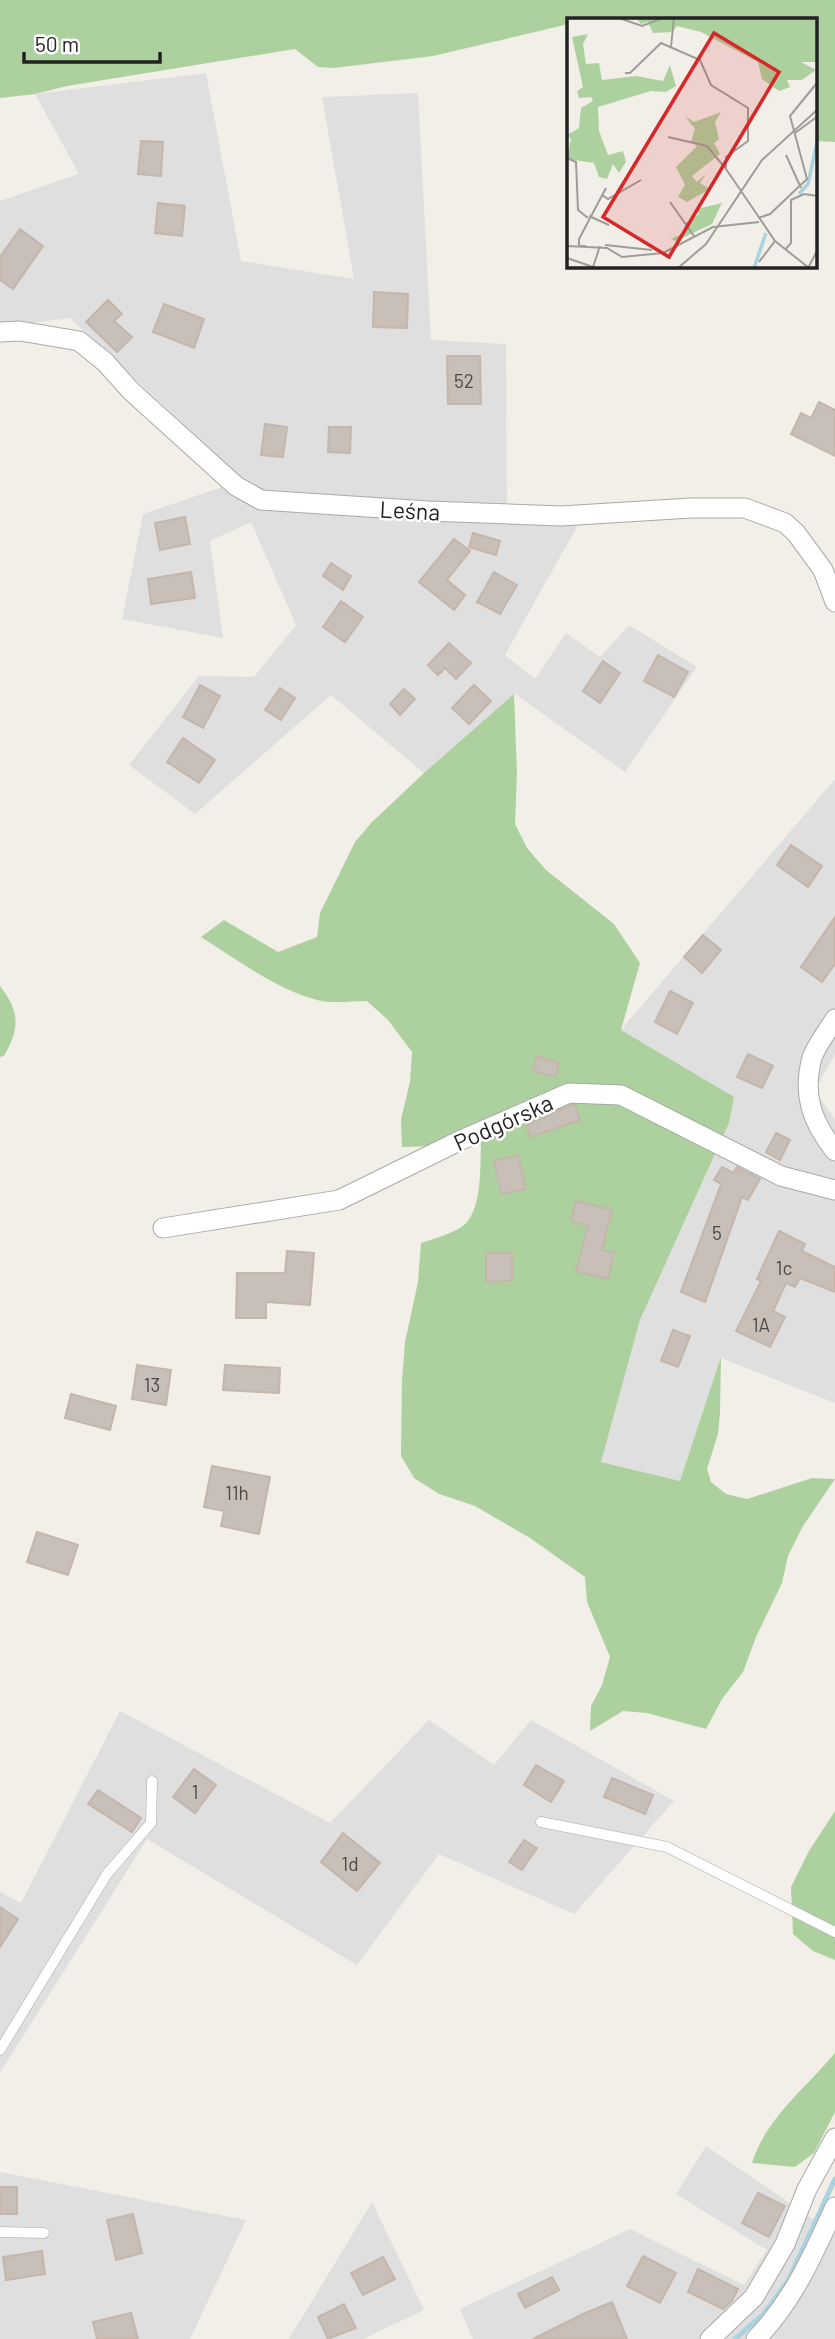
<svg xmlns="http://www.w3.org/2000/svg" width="835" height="2339" viewBox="0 0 835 2339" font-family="Barlow,sans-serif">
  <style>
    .residential { fill: #e0dfdf }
    .forest { fill: #add19e }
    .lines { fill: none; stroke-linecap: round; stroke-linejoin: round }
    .stream { stroke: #aad3df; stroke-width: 5 }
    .building { fill: #c7bfb8; stroke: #c4b6ab; stroke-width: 2 }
    .lane-casing { stroke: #a9a9a9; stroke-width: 11 }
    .street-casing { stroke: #a9a9a9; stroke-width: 21 }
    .lane { stroke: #fff; stroke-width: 10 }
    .street { stroke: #fff; stroke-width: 19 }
    .labels { text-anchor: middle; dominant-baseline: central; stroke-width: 5; stroke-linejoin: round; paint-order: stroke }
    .number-label { font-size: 19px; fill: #4b4948 }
    .street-label { font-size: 23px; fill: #222; stroke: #fff }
    .inset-river { fill: none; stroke: #aad3df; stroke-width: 3.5 }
    .inset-road { fill: none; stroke: #9f9d99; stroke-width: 2 }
    .view { fill: #d62828; fill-opacity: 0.15; stroke: #d62828; stroke-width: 3.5 }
    .inset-edge { fill: none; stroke: #222; stroke-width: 3.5 }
  </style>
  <rect width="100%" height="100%" fill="#f2efe9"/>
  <g class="residential">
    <polygon points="206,73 241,261 354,279 322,97 418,93 431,340 506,344 507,523 579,523 505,655 535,679 566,633 600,657 629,625 697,667 625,772 515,694 424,773 331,695 195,814 129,765 199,676 254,677 296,625 251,522 210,541 223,638 122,619 143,514 243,480 70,318 0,327 0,201 79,174 35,94"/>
    <polygon points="835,779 835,1054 815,1090 835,1120 835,1403 721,1358 680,1481 601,1462 640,1320 729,1123 621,1030"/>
    <polygon points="120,1711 330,1823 429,1720 494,1765 531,1720 674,1801 574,1914 439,1854 357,1965 147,1839 0,2073 0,1892 21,1903"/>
    <polygon points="706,2146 835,2234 835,2339 473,2339 460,2309 630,2229 744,2285 767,2250 676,2194"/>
    <polygon points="0,2172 246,2220 190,2339 0,2339"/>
    <polygon points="372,2202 424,2310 363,2339 289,2339"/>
  </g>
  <g class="forest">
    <polygon points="0,0 835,0 835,142 816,141 816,19 569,19 569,24 433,56 334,68 318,67 295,49 67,86 35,94 0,98"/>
    <path d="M514,694L517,773L515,824L527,848L546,870L614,924L640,963L621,1030L734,1097L729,1123L640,1320L601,1462L680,1481L721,1357L720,1412L718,1434L707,1469L711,1482L726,1494L747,1499L812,1478L835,1479L803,1526L788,1556L782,1583L756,1637L743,1672L722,1699L706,1729L647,1713L623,1711L590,1731L591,1706L602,1685L610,1657L587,1602L585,1577L530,1538L475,1506L439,1494L414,1478L401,1456L402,1381L405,1342L418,1282L421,1243C433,1239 459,1232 467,1222C482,1204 480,1167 481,1145L402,1147L401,1119L410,1082L412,1052L388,1020L367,1001C351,1001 332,1004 317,1000C275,989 238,960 201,937L224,920L278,952L317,937L320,913L355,842L372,822L424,773Z"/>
    <path d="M0,986C20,1012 20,1028 4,1056L0,1057Z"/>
    <polygon points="835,1811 835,1960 813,1951 793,1934 791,1887 809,1851"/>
    <path d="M835,2053V2112L814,2153L795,2167L752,2163C766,2118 806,2088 835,2053Z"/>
  </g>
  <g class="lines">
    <polyline class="stream" points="735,2339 763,2315 788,2281 835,2179"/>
  </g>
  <g class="building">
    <polygon points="141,141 163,142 161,176 138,174"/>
    <polygon points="158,203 185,206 182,236 155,233"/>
    <polygon points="20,229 43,246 13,289 0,280 0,257"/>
    <polygon points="374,292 408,294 407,328 373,327"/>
    <polygon points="108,300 122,314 114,321 132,337 117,352 86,322"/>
    <polygon points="164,304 204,319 194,348 153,332"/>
    <polygon points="447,356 480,356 481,404 448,404"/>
    <polygon points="819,402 835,410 835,456 791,434 801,413 811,418"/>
    <polygon points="265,424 287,427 283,457 261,455"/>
    <polygon points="329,427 351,427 350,453 328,452"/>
    <polygon points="185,517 190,544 160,550 155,523"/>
    <polygon points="473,533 500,541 496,555 469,547"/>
    <polygon points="454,539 470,551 447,580 465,595 454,610 419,582"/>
    <polygon points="331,563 351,576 343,590 323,576"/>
    <polygon points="191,572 195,598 151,604 148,579"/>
    <polygon points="494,572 517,585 500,614 477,602"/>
    <polygon points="341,601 363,617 345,642 323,627"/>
    <polygon points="449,643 471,663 456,679 445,668 438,675 428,665"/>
    <polygon points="658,655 688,672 674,697 644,681"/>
    <polygon points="603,661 620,673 600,703 583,691"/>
    <polygon points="200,685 220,696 203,728 183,717"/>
    <polygon points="474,685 491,701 469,724 452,708"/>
    <polygon points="280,688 295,698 281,720 265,710"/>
    <polygon points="404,689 415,699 400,715 390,704"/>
    <polygon points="183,738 215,760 199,783 167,762"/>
    <polygon points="791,845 822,866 808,887 777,865"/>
    <polygon points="835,917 835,964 822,982 801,967"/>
    <polygon points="703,935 721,950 702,973 684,957"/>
    <polygon points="670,991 693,1003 677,1034 655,1022"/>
    <polygon points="748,1054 773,1066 762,1088 737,1077"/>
    <polygon points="537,1056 559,1063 555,1077 533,1071"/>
    <polygon points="571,1105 575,1105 580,1120 530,1137 527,1125"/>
    <polygon points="776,1133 790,1140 780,1160 766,1152"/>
    <polygon points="518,1155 526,1189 501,1194 494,1161"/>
    <polygon points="722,1167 733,1173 737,1167 760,1179 748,1200 742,1197 705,1302 681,1292 721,1184 714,1180"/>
    <polygon points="576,1201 612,1210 602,1250 614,1253 608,1279 576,1271 588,1226 571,1221"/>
    <polygon points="779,1231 805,1244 802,1251 835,1267 835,1292 800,1278 795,1287 786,1283 773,1311 785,1317 770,1347 736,1331 761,1281 757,1279"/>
    <polygon points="287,1251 314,1253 310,1305 266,1302 266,1318 236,1318 237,1273 285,1273"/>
    <polygon points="486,1253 512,1253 512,1281 486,1282"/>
    <polygon points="673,1330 690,1336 678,1367 661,1361"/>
    <polygon points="137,1365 171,1370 166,1405 132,1399"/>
    <polygon points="225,1365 280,1368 279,1393 223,1390"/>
    <polygon points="71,1394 116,1406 110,1430 65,1418"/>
    <polygon points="212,1466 270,1477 259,1534 221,1526 224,1511 204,1507"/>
    <polygon points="37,1532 78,1545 68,1575 27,1562"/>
    <polygon points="536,1765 564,1781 551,1802 524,1785"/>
    <polygon points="194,1769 216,1785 195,1813 173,1797"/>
    <polygon points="612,1778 653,1795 645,1814 604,1797"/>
    <polygon points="98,1790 141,1818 132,1832 88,1804"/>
    <polygon points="343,1833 380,1863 357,1891 321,1862"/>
    <polygon points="524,1840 537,1848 522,1870 509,1862"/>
    <polygon points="0,1907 18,1919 0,1947"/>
    <rect x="0" y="2187" width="17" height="27"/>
    <polygon points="758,2193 785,2206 769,2237 742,2223"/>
    <polygon points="133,2214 142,2253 116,2260 107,2220"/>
    <polygon points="42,2251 45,2274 6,2280 3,2257"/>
    <polygon points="643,2256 676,2273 660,2303 627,2286"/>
    <polygon points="383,2257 395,2279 363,2295 351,2273"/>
    <polygon points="698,2269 738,2289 732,2301 723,2309 688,2292"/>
    <polygon points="552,2277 559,2290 525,2308 518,2294"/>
    <polygon points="612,2302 627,2339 533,2339 585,2313"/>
    <polygon points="344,2304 356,2328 328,2339 318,2317"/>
    <polygon points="131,2313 138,2339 97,2339 93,2322"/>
  </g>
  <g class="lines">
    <g class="lane-casing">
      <g id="lane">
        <polyline points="541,1822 667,1847 835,1932"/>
        <polyline points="0,2050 107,1874 151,1823 152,1781"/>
        <polyline points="0,2232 44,2233"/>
      </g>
    </g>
    <g class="street-casing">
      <g id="street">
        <polyline points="0,332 20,331 79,341 105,362 131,391 236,486 261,500 428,511 561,516 691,508 745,508 785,523 796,533 823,570 835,602"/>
        <path d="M835,1019C828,1031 816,1045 812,1058C802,1095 812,1122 835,1151"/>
        <polyline points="163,1228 339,1200 459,1141 569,1093 621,1095 781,1176 835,1190"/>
        <polyline points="710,2339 754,2297 785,2244 807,2189 835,2138"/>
        <path d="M756,2339C793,2301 813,2255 835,2207"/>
      </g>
    </g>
    <use href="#lane" class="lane"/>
    <use href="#street" class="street"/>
  </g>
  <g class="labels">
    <g class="number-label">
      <text x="464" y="380">52</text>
      <text x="717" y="1232">5</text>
      <text x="784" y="1267">1c</text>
      <text x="761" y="1324">1A</text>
      <text x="152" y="1384">13</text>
      <text x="237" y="1492">11h</text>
      <text x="195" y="1791">1</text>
      <text x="350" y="1863">1d</text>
    </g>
    <g class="street-label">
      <text transform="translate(410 510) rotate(3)">Leśna</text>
      <text transform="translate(503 1122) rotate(-24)">Podgórska</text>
    </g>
  </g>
  <g transform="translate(567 18)">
    <rect width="250" height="250" fill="#f2efe9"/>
    <path d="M69,0H250V44H234L249,52L235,62H220L223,69L212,73L195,61L191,44L134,14L110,8L105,14L86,15L81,4L74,6ZM21,16L16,26L19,46L32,45L35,62L69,58L96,63L103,47L109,68L99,74L84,73L31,89L32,113L41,137L56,133L59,144L52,155L46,146L40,161L32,159L27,145L0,141L4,121L0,117L12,110L14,90L26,83L24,79L12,80L10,73L16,69L5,19ZM154,94L148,104L152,121L147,125L153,136L125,158L130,164L139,156L133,165L143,171L120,184L111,179L118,167L109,149L130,128L124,124L128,111L118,98L127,104ZM155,185L145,206L109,223L104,221L119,214L118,205L132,196L130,191Z" fill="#add19e"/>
    <path class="inset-river" d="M232,176L241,166L251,119M187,250L199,215"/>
    <path class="inset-road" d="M52,0L75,8L96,0M104,29L107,0M58,55H63L94,25L133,42L144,67L181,90V123L159,139V151L208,223L242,250M228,115L251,98M101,119L140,128L158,150M219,137L234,170M0,140L9,144L11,192L21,200M35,177L41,181L74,162M103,184L127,218M22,198L42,207M191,200L203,196L240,161L223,98L249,66M38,227L85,232M0,228L40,230L55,239L96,235L146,209L192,204M19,228H12V221L39,170M218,232L224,225V182L237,176L251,178M0,240L29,250M192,244L208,223M26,249L33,228M111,250L139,226L195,142L251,91M241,250L251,231"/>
    <path class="view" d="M147,15L212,54L102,239L36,199Z"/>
    <rect width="250" height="250" class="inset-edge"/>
  </g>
  <path d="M24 52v10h136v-10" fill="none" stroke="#222222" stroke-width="3.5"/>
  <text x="35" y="52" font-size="21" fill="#222222" stroke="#ffffff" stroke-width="5" paint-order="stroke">50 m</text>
</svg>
